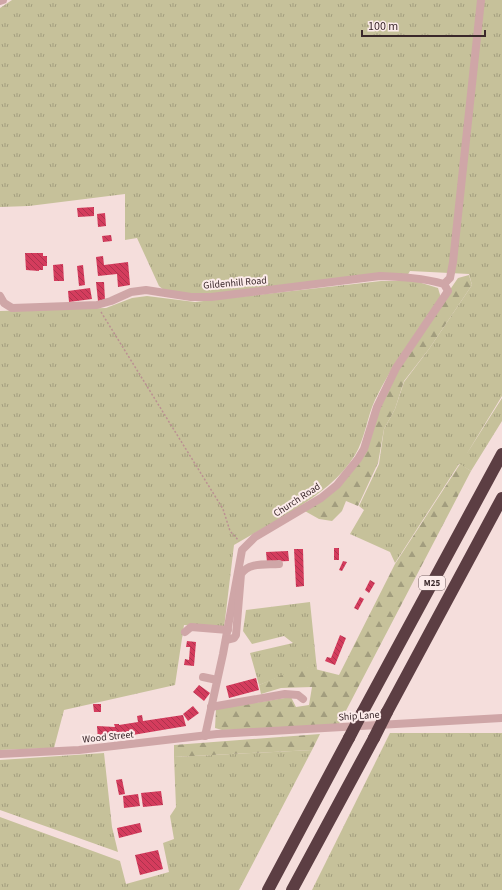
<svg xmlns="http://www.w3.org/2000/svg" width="502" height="890" viewBox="0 0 502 890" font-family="'Source Sans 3',sans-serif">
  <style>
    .grass { fill: url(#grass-tufts) }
    .forest { fill: url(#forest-firs) }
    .building { fill: url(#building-back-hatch) }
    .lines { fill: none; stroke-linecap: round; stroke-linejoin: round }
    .path { stroke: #bb9092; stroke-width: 1.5; stroke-dasharray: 2 2; stroke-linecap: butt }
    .minor { stroke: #cfa6a7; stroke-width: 8 }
    .highway { stroke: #5c3e43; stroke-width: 12 }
    .highway-bridge { stroke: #5c3e43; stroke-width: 12 }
    .labels { text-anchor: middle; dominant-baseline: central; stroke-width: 4; stroke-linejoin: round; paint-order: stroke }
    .shield { fill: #fcebea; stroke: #746264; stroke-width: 1 }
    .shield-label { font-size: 9px; font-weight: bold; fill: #3a282b }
    .street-label { font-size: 10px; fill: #3a282b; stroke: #fcebea }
  </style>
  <defs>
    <pattern id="grass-tufts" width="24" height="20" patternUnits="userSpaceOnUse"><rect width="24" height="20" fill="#c6c19a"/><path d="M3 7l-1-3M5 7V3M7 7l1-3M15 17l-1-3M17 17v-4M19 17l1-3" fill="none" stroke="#a29d7e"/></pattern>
    <pattern id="forest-firs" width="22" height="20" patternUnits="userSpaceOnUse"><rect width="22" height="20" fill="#c6c19a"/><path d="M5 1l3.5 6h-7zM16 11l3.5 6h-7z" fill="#a29d7e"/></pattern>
    <pattern id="building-back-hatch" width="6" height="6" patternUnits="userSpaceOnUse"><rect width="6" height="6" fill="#d43c5d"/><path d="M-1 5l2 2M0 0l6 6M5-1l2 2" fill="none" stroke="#ad324d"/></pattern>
  </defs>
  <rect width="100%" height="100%" fill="#f5dedc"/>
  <g class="grass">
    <polygon points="12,0 502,0 502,396 466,455 502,398 502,421 471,471 459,464 395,563 390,552 350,534 364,510 359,506 379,464 384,429 395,409 404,382 429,349 472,285 469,274 410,271 407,276 211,296 165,291 159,286 137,238 125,240 125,194 29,206 0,207 0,8"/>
    <path d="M381,281H415L438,288L441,298C417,331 393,363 375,400C367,417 365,439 355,455C331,495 274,521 234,545L224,628L184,625L175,685L64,710L54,748L0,750V311L106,308L132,298L147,296L195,302Z"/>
    <polygon points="310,602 317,670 304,667 259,685 250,653 293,643 284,636 252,644 243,631 246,610"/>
    <polygon points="390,733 502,733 502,890 312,890"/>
    <polygon points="312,750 239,890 0,890 0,817 120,861 126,884 169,872 163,843 174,839 170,816 176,807 174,757"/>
    <polygon points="104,753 112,827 118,852 0,810 0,760"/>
  </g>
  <g class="forest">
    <polygon points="469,275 472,285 429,349 404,381 395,409 384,429 378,463 358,506 346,501 342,511 332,521 319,519 303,510 338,485 372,429 396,368 458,278"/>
    <polygon points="460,464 471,471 338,726 222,730 215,728 216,709 291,697 296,707 309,705 312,687 281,688 261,694 259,685 303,666 339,675 395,564"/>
    <polygon points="320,734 312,750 174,757 174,745"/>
  </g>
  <g class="building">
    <polygon points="94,207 94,216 78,217 77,208"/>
    <polygon points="105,213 106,226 98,227 97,214"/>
    <polygon points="111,235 112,241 103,242 102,236"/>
    <polygon points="25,253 43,253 43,256 47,256 47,266 43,266 43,270 39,270 39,271 26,270"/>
    <polygon points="103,256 104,265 128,262 130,285 118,287 117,274 98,276 96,257"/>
    <polygon points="63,264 64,281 54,281 53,265"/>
    <polygon points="83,265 85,285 79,286 77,266"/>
    <polygon points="96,282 104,282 105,300 98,301"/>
    <polygon points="90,288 92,299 69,302 68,291"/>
    <rect x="334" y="548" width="5" height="12"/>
    <polygon points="294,549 303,549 304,586 296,587"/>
    <polygon points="288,551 289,561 267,562 266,552"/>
    <polygon points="343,561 347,562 342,571 339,570"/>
    <polygon points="370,580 375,583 369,593 365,590"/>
    <polygon points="360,597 364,599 358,610 354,608"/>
    <polygon points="340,635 346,638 335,665 325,661 327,657 331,658"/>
    <polygon points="187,641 196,642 194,666 184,665 185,659 189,660 190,647 186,647"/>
    <polygon points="256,678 259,690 229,698 226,686"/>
    <polygon points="199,685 210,693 204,701 193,692"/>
    <polygon points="93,704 101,704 101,712 94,712"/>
    <polygon points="193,706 199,713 188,721 183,714"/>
    <polygon points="142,715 143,721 183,715 186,726 115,738 115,739 98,740 97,726 115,727 114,724 119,724 119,725 138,722 137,716"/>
    <polygon points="122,779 125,794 119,795 116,780"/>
    <polygon points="161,791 163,805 143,807 141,793"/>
    <polygon points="138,794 140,806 124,808 123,796"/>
    <polygon points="140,823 142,832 119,838 117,828"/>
    <polygon points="158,850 163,869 140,875 135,855"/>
  </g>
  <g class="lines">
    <polyline class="path" points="101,312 223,509 230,531 239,541"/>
    <g class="minor">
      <polyline points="0,1 3,0"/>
      <polyline points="444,284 450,278 453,262 481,0"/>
      <path d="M0,296L4,303L12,308L97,305L111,301L131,292L146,290L191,297H211L380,276C402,277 423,278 444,284L448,291L396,368L377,407L364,449L358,459L337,485L321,498L255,537L242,550L223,654L205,736"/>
      <polyline points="185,632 191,627 228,630"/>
      <path d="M226,640L234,638L236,635L241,574C249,562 266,565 279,564"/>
      <polyline points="203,677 217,680"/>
      <polyline points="211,707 285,694 298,695 303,699"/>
      <polyline points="0,754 79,750 217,734 502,718"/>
    </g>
    <g class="highway">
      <polyline points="387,712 502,498"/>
      <polyline points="362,713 502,454"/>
      <polyline points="268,890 349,738"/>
      <polyline points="292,890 374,738"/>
    </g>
    <g class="highway-bridge">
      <polyline points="349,738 362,713"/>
      <polyline points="374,738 387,712"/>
    </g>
  </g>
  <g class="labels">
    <rect class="shield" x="419" y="576" width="26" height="14" rx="3"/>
    <g class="shield-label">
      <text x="432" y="583">M25</text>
    </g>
    <g class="street-label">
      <text transform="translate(235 283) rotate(-5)">Gildenhill Road</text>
      <text transform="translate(297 500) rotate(-33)">Church Road</text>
      <text transform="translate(359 716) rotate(-4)">Ship Lane</text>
      <text transform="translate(108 737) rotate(-6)">Wood Street</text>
    </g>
  </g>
  <path d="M362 30v6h123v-6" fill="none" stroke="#3a282b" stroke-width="2"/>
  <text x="368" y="30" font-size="12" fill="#3a282b" stroke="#fcebea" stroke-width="3" paint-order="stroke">100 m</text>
</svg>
